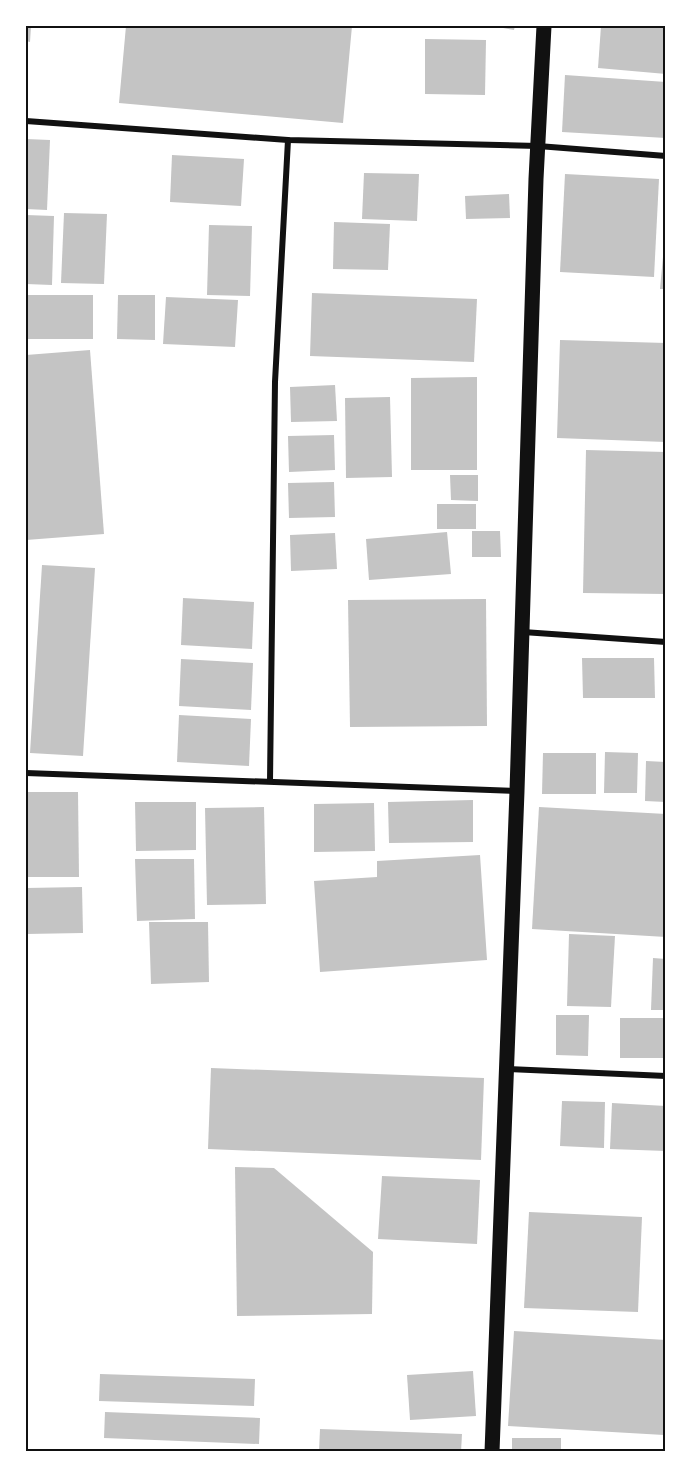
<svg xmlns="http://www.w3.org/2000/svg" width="691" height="1477" viewBox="0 0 691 1477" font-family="Commissioner,sans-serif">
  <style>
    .building { fill: #c4c4c4 }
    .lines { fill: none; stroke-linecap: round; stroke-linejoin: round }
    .minor { stroke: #111; stroke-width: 6 }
    .primary { stroke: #111; stroke-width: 15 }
    .neatline { fill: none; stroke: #111; stroke-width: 2 }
  </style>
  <rect width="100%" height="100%" fill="#fff"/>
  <g class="building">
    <polygon points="26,26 31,26 30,42 26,41"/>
    <polygon points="126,26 352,26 343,123 119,103"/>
    <polygon points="492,26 515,26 514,30"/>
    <polygon points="601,26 666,26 666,74 598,68"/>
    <polygon points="425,39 486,40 485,95 425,94"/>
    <polygon points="565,75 666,82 666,138 562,132"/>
    <polygon points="26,139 50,140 47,210 26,209"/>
    <polygon points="172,155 244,159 241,206 170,202"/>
    <polygon points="364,173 419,174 417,221 362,219"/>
    <polygon points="565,174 659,179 654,277 560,272"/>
    <polygon points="509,194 510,218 466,219 465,196"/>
    <polygon points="64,213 107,214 104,284 61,283"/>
    <polygon points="26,215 54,216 52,285 26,284"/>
    <polygon points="334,222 390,224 388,270 333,269"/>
    <polygon points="209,225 252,226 250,296 207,295"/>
    <polygon points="664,246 666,247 666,289 660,289"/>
    <polygon points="312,293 477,299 474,362 310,356"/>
    <rect x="26" y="295" width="67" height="44"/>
    <polygon points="118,295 155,295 155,340 117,339"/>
    <polygon points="166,297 238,300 235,347 163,344"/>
    <polygon points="560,340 666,343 666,442 557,438"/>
    <polygon points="90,350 104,534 26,540 26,355"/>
    <polygon points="477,377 477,470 411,470 411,378"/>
    <polygon points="335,385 337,421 291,422 290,387"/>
    <polygon points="390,397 392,477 346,478 345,398"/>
    <polygon points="334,435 335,470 289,472 288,436"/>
    <polygon points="586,450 666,452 666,594 583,593"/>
    <polygon points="450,475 478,475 478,501 451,500"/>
    <polygon points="334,482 335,517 289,518 288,483"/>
    <rect x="437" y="504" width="39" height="25"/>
    <polygon points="472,531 500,531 501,557 472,557"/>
    <polygon points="447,532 451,574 369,580 366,539"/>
    <polygon points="335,533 337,569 291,571 290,535"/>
    <polygon points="42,565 95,568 83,756 30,753"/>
    <polygon points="183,598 254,602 252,649 181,645"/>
    <polygon points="486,599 487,726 350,727 348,600"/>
    <polygon points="582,658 654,658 655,698 583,698"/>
    <polygon points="181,659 253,663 251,710 179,706"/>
    <polygon points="179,715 251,719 249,766 177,762"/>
    <polygon points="605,752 638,753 637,793 604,793"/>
    <polygon points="543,753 596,753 596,794 542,794"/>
    <polygon points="646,761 666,762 666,802 645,801"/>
    <polygon points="26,792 78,792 79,877 27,877"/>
    <polygon points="473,800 473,842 389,843 388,802"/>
    <polygon points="135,802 196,802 196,850 136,851"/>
    <polygon points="374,803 375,851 314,852 314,804"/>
    <polygon points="264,807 266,904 207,905 205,808"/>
    <polygon points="539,807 666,814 666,937 532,929"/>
    <polygon points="480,855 487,960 320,972 314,881 377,877 377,861"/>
    <polygon points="135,859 194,859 195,919 137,921"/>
    <polygon points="82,887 83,933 26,934 26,888"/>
    <polygon points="149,922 208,922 209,982 151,984"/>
    <polygon points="569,934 615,936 611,1007 567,1006"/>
    <polygon points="653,958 666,959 666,1010 651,1010"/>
    <polygon points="556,1015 589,1015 588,1056 556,1055"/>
    <rect x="620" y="1018" width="46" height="40"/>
    <polygon points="211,1068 484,1078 481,1160 208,1149"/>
    <polygon points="562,1101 605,1102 604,1148 560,1146"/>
    <polygon points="612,1103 666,1106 666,1151 610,1149"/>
    <polygon points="235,1167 274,1168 373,1252 372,1314 237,1316"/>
    <polygon points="382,1176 480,1180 477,1244 378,1239"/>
    <polygon points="529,1212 642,1217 638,1312 524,1308"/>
    <polygon points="514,1331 666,1340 664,1435 508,1426"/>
    <polygon points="473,1371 476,1416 410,1420 407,1375"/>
    <polygon points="100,1374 255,1379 254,1406 99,1401"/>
    <polygon points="105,1412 260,1418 259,1444 104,1438"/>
    <polygon points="320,1429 462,1434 461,1452 319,1452"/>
    <rect x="512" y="1438" width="49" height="14"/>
  </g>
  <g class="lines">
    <g class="minor">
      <polyline points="26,121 288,140 538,146 666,156"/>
      <polyline points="523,632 666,642"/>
      <polyline points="26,773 517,791"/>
      <polyline points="270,781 275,382 288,140"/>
      <polyline points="507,1069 666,1076"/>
    </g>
    <polyline class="primary" points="492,1452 517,791 536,179 544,26"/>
  </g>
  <rect width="691" height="1477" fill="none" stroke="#ffffff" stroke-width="54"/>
  <rect x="27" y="27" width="637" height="1423" class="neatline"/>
</svg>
